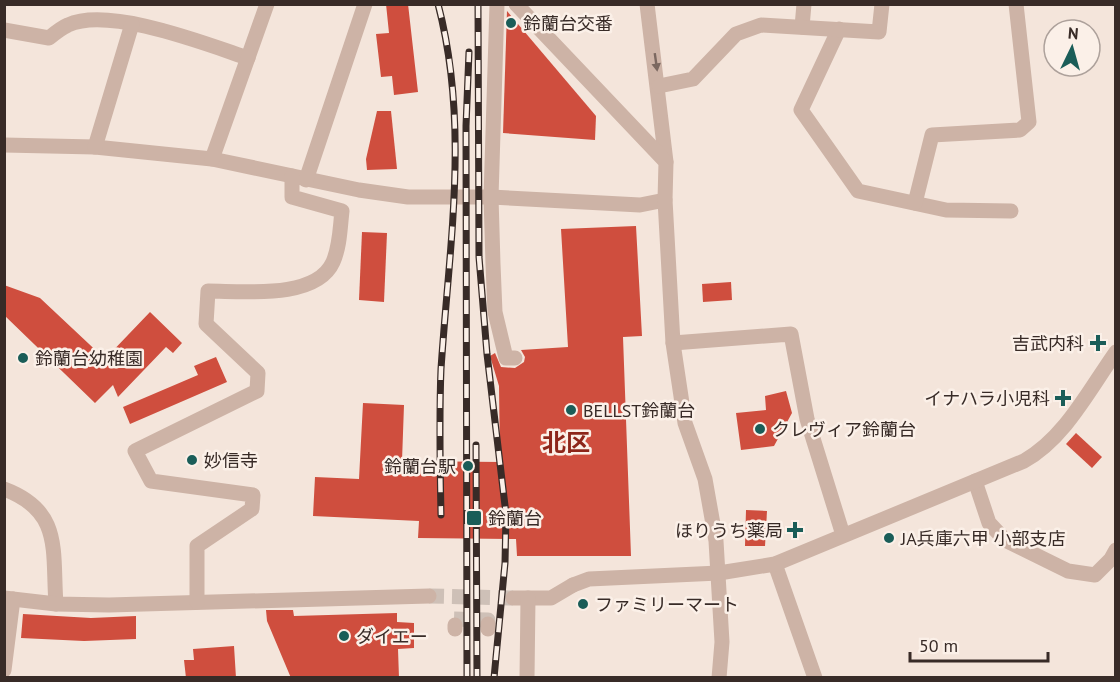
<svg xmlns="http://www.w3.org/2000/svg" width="1120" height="682" viewBox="0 0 1120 682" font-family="'PT Sans','Noto Sans JP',sans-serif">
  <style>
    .building { fill: #cf4e3e }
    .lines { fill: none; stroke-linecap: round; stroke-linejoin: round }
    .pedestrian-tunnel { stroke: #cec0b7; stroke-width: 15; stroke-dasharray: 15 8; stroke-linecap: butt }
    .minor-tunnel { stroke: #cec0b7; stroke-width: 15; stroke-dasharray: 15 8; stroke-linecap: butt }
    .pedestrian { stroke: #cdb3a6; stroke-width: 15 }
    .minor { stroke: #cdb3a6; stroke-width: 15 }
    .tertiary { stroke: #cdb3a6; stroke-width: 15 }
    .rail-casing { stroke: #382b27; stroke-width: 7 }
    .rail { stroke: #fbf0e8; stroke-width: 4.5; stroke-dasharray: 14; stroke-linecap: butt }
    .oneway { fill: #7b6860 }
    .poi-dot { fill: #1a5d58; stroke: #fbf0e8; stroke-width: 2 }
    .labels { text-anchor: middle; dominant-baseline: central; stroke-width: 5; stroke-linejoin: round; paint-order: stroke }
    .poi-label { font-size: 18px; fill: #382b27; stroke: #fbf0e8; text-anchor: start }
    .district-label { font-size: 24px; font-weight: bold; fill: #8d261a; stroke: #fbf0e8 }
  </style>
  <rect width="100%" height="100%" fill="#f4e5db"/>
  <g class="building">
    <polygon points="386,4 408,4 418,92 394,95 392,76 381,77 376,34 389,33"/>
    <polygon points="507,11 596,116 595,140 503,133"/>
    <polygon points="377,111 391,111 397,169 367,170 366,159"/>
    <polygon points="636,226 642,336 623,337 631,556 517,556 516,539 418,538 419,521 313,516 315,477 359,479 363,403 404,405 402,461 500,462 499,386 490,356 495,353 501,367 515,368 524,362 525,357 521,350 568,347 561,229"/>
    <polygon points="362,232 387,233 384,302 359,300"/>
    <polygon points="731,282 732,300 703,302 702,284"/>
    <polygon points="4,285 40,298 105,359 150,312 182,343 173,353 166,347 118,397 113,385 95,403 4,315"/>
    <polygon points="216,357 227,382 130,424 123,407 198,375 194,366"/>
    <polygon points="786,391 792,413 774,446 741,450 736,413 766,410 765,396"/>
    <polygon points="1076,433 1102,457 1092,468 1066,444"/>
    <polygon points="746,510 767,511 765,546 745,546"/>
    <polygon points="266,610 293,610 294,616 397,613 397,622 414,623 414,648 398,649 399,678 291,678 267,621"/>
    <polygon points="23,614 91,618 136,616 136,639 84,641 21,638"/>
    <polygon points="234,646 236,678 186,678 184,660 194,660 193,649"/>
  </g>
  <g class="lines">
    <polyline class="pedestrian-tunnel" points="454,619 488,620 488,629"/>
    <polyline class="minor-tunnel" points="429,596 513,598"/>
    <g class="pedestrian">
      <polyline points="455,629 455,625"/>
      <polyline points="488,629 488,624"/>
    </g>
    <g class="minor">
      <polyline points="497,4 491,197 493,264 495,312 506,358 515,358"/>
      <polyline points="647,4 666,162"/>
      <polyline points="802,27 804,4"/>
      <polyline points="839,29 801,110 858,191 946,210 1011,211"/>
      <path d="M4,30L49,38C55,33 61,28 68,25C109,6 206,44 248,58"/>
      <polyline points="659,86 693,79 736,34 761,25 879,32 882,4"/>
      <polyline points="4,145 95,147 212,159 359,190 408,197 491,197 640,205 665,200"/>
      <polyline points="95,147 132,24"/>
      <polyline points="212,159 267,4"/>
      <polyline points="306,180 365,4"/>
      <polyline points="915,203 932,135 1020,130 1029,122 1016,4"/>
      <polyline points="673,343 791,334 807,419 843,535"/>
      <polyline points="975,481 989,523 1005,540 1068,571 1095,575 1111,559 1116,550"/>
      <path d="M4,489C63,511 52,551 56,604"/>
      <polyline points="775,564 815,678"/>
      <polyline points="4,598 56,604 109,605 429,596"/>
      <polyline points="513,598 551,598 573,585"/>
      <path d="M197,602V546L252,509L253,495L151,481L135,451L257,391L258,373L206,324L208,291C242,291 316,300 333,262C340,246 340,228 342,211L292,197V176"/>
      <polyline points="4,670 13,599"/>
      <polyline points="527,678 528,598"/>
    </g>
    <g class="tertiary">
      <polyline points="516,4 666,162 665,200 673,343 685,423 705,479 716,541 722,642 719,678"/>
      <path d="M573,585L589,579L719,573L775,564L1024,461C1065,438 1089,390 1116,352"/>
    </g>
    <g class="rail-casing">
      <g id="rail">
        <path d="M438,4C470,126 449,246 441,369C439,417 440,467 441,515"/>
        <polyline points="478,4 479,257 487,354 506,514 505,563 494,678"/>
        <polyline points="476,445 477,678"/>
        <polyline points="467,678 466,126 469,52"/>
      </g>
    </g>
    <use href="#rail" class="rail"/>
  </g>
  <defs><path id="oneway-solid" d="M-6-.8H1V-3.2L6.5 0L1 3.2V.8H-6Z" transform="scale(1.5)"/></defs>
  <use class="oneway" href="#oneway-solid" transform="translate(656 62) rotate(82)"/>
  <g class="poi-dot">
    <circle cx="511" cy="23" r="6"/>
    <path d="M1095 334h6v6h6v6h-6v6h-6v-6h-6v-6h6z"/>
    <circle cx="23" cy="358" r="6"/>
    <path d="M1060 389h6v6h6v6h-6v6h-6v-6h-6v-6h6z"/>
    <circle cx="571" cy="410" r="6"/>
    <circle cx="760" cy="429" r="6"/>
    <circle cx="192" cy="460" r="6"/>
    <circle cx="468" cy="466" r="6"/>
    <rect x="466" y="510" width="16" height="16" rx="3"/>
    <path d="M792 521h6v6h6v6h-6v6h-6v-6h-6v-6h6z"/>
    <circle cx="889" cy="538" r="6"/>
    <circle cx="583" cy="604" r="6"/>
    <circle cx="344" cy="636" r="6"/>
  </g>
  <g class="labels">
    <g class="poi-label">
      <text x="523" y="23">鈴蘭台交番</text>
      <text x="1084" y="343" text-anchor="end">吉武内科</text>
      <text x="35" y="358">鈴蘭台幼稚園</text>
      <text x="1050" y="398" text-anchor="end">イナハラ小児科</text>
      <text x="583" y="410">BELLST鈴蘭台</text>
      <text x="772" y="429">クレヴィア鈴蘭台</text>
      <text x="204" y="460">妙信寺</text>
      <text x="456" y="466" text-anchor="end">鈴蘭台駅</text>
      <text x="488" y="518">鈴蘭台</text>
      <text x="783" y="530" text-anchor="end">ほりうち薬局</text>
      <text x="901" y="538">JA兵庫六甲 小部支店</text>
      <text x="595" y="604">ファミリーマート</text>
      <text x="356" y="636">ダイエー</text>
    </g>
    <g class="district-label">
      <text x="566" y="442">北区</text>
    </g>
  </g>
  <rect width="1120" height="682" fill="none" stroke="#382b27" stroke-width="12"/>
  <g transform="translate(1072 48) rotate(5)"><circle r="28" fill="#fbf0e8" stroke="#ada19b" stroke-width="1.5"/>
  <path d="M0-4.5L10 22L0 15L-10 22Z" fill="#1a5d58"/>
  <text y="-9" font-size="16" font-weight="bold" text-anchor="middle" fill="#382b27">N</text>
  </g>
  <path d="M910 652v9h138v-9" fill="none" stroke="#382b27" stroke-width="3"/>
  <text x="919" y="652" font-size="18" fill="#382b27" stroke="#fbf0e8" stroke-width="4.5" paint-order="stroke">50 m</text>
</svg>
